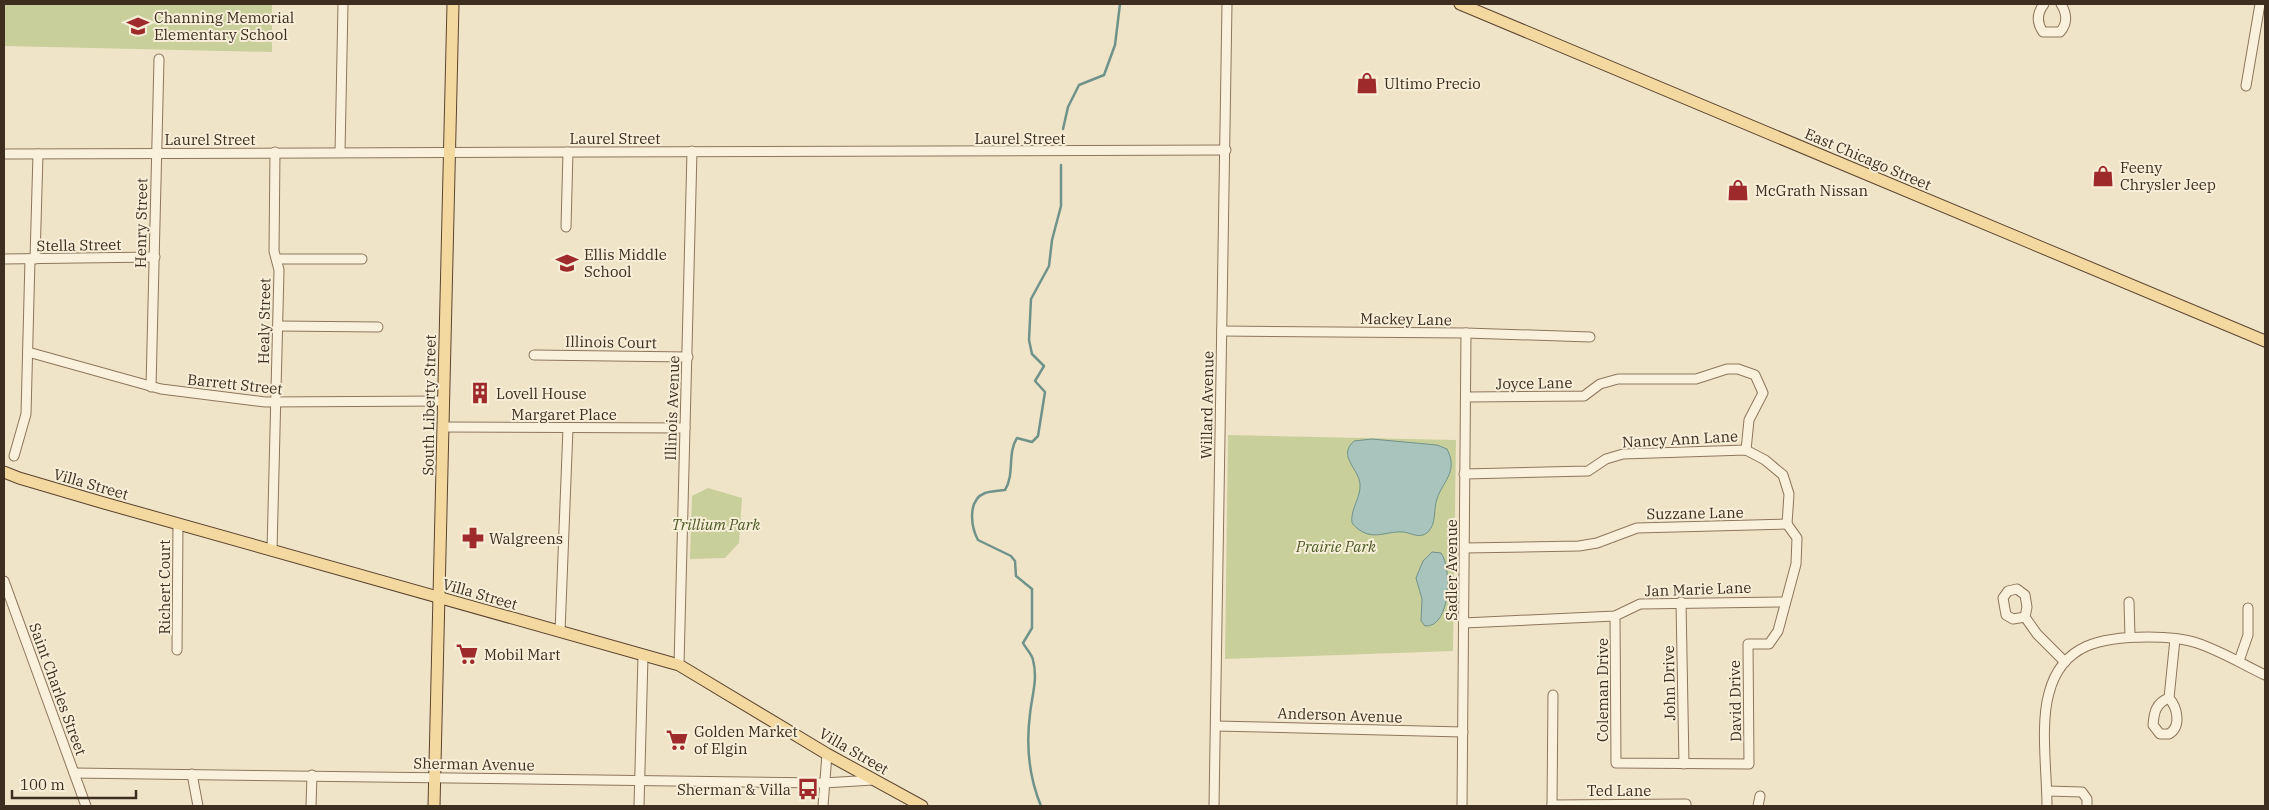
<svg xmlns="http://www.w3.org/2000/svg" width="2269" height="810" viewBox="0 0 2269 810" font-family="'IBM Plex Serif',serif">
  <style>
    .green { fill: #c9cf9b }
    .water { fill: #a9c4bc; stroke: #6f938a }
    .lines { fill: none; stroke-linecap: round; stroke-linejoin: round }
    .stream { stroke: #6f938a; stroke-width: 2.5 }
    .minor-casing { stroke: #8d765c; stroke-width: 11 }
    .major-casing { stroke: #5b4430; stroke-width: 13 }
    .minor { stroke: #faf1dc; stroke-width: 9 }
    .major { stroke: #f3d9a0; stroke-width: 11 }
    .labels { text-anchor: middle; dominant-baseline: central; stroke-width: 4; stroke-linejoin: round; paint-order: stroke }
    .poi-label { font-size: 15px; fill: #3d2e20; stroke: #f7eed8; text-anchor: start }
    .street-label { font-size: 15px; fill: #3d2e20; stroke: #f7eed8 }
    .park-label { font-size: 15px; font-style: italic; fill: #4d5a26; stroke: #f7eed8 }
  </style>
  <rect width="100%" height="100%" fill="#f0e4c8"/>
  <g class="green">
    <polygon points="4,4 272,4 272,52 4,46"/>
    <polygon points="1228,435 1456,440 1453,651 1225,659"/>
    <polygon points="708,488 742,498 739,543 725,558 690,559 692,496"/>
  </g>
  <g class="water">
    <path d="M1372,439L1437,445L1447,449C1459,472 1442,482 1437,499C1433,510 1437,523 1428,532C1419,540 1411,532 1402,532C1391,531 1379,537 1368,534C1361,532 1356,528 1352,523C1350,509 1361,498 1360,484C1359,469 1337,456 1354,441Z"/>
    <path d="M1432,552L1441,553C1452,567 1451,628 1425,626L1421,621L1422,599L1416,578L1423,561Z"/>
  </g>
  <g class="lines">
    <g class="stream">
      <polyline points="1063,129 1068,107 1079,85 1104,75 1115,45 1120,4"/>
      <path d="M1041,806C1029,777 1026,745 1030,714C1032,695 1038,679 1033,660C1032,654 1026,649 1023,643L1032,628V589L1016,576L1015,561L1011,556L978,540C971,527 967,500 985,493C991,491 998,491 1005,490C1015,474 1007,453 1017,438L1032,442L1038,436L1045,392L1035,381L1044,366L1032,354L1029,340L1031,299L1049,266L1052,240L1061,206V165"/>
    </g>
    <g class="minor-casing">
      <g id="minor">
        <path d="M2044,4C2037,13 2036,22 2043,32H2060C2068,23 2067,14 2061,4"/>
        <polyline points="2246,86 2260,4"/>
        <polyline points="340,152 343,4"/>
        <polyline points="4,154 1226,150"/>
        <polyline points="566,227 568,152"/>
        <polyline points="4,259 155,257"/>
        <polyline points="35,259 38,154"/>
        <polyline points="277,259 362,259"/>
        <polyline points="278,326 378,327"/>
        <polyline points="1222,331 1466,333 1590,337"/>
        <polyline points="28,352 161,389 265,402 444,401"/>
        <polyline points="534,355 688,357"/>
        <polyline points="151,387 159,59"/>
        <polyline points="1467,397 1584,396 1600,384 1618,379 1696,379 1727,369 1738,369 1755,375 1763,393 1749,420 1746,450"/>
        <polyline points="443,427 685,428"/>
        <polyline points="14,456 26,414 30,259"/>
        <polyline points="1464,474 1588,471 1606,459 1623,454 1746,450 1765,460 1783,475 1789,494 1787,524"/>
        <polyline points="1465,548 1579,546 1597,543 1637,528 1787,524"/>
        <polyline points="272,551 279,270 274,251 275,152"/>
        <polyline points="4,581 86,806"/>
        <polyline points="1681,602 1684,764"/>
        <polyline points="2129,602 2130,637"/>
        <polyline points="1615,616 1616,763 1749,764 1748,644 1769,644 1778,631 1796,564 1797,538 1787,524"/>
        <polyline points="2025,617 2027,607 2025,595 2017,589 2008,591 2003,598 2006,615 2013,619 2025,617 2037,634 2065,662"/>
        <polyline points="1464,623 1615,616 1640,604 1785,602"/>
        <polyline points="560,632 568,428"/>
        <polyline points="177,650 178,524"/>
        <polyline points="2239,661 2248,635 2248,608"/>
        <polyline points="679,665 692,151"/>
        <path d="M2169,698C2156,703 2154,712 2153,725L2160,734H2169C2182,726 2177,707 2169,698L2175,639"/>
        <polyline points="1216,726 1463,732"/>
        <polyline points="74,773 824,783 873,780"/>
        <polyline points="192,774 198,806"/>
        <polyline points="2047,791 2082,792 2087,799 2087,806"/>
        <polyline points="1552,805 1686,804 1686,806"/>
        <polyline points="311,806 312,775"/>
        <polyline points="639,806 643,656"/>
        <polyline points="823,806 827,754"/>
        <polyline points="1214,806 1227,4"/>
        <polyline points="1462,806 1466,333"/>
        <polyline points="1552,806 1553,695"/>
        <polyline points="1758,806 1760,796"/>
        <path d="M2047,806C2047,773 2040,724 2049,693C2062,643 2103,637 2148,637C2163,637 2182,638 2197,643C2221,651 2242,664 2265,675"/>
      </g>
    </g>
    <g class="major-casing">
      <g id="major">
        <polyline points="1460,4 2265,341"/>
        <polyline points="4,472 19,478 104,503 679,665 827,754 922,806"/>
        <polyline points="434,806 453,4"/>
      </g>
    </g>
    <use href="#minor" class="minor"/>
    <use href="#major" class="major"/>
  </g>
  <defs>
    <g id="school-bare" transform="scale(1.725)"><path d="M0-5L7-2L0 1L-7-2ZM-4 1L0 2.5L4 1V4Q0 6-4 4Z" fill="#9e2a2b" stroke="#f7eed8" stroke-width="2.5" paint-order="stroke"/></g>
    <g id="shop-bare" transform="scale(1.725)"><path d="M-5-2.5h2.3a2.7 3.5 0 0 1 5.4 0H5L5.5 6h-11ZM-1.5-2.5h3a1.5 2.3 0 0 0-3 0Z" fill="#9e2a2b" stroke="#f7eed8" stroke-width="2.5" paint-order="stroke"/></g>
    <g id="building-bare" transform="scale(1.725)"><path d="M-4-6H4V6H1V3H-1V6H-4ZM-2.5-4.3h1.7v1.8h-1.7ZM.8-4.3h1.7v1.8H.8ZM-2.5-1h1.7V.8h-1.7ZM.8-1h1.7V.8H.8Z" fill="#9e2a2b" stroke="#f7eed8" stroke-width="2.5" paint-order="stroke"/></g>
    <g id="pharmacy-bare" transform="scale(1.725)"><path d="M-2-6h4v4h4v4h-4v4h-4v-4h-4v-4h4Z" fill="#9e2a2b" stroke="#f7eed8" stroke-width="2.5" paint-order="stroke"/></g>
    <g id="supermarket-bare" transform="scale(1.725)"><path d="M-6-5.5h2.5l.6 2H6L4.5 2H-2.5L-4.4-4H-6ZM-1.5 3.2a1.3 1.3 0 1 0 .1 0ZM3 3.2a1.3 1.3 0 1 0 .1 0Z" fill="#9e2a2b" stroke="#f7eed8" stroke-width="2.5" paint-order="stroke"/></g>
    <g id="bus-bare" transform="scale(1.725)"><path d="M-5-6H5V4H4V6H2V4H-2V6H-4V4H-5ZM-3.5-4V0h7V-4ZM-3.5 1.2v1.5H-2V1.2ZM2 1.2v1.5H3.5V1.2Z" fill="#9e2a2b" stroke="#f7eed8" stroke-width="2.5" paint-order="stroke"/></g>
  </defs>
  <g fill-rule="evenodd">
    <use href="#school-bare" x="138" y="26"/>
    <use href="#shop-bare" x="1367" y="83"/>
    <use href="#shop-bare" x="2103" y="176"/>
    <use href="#shop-bare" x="1738" y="190"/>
    <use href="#school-bare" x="567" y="263"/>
    <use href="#building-bare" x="480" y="393"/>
    <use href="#pharmacy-bare" x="473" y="538"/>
    <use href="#supermarket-bare" x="467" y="654"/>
    <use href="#supermarket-bare" x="677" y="740"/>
    <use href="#bus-bare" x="808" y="789"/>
  </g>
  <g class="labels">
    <g class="poi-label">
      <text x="154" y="17">Channing Memorial<tspan x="154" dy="17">Elementary School</tspan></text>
      <text x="1384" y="83">Ultimo Precio</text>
      <text x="2120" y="167">Feeny<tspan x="2120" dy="17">Chrysler Jeep</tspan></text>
      <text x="1755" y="190">McGrath Nissan</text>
      <text x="584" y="254">Ellis Middle<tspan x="584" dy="17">School</tspan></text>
      <text x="496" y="393">Lovell House</text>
      <text x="489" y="538">Walgreens</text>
      <text x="484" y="654">Mobil Mart</text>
      <text x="694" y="731">Golden Market<tspan x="694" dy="17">of Elgin</tspan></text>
      <text x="791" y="789" text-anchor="end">Sherman &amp; Villa</text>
    </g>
    <g class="street-label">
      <text x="615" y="138">Laurel Street</text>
      <text x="1020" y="138">Laurel Street</text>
      <text x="210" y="139">Laurel Street</text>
      <text transform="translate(1868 159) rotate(23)">East Chicago Street</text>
      <text transform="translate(141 223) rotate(-89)">Henry Street</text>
      <text transform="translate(79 245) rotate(-1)">Stella Street</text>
      <text transform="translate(1406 319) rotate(1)">Mackey Lane</text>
      <text transform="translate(264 321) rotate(-89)">Healy Street</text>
      <text transform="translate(611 342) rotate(1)">Illinois Court</text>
      <text transform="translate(1534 383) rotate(-1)">Joyce Lane</text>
      <text transform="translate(235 384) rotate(6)">Barrett Street</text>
      <text transform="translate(429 405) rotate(-89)">South Liberty Street</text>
      <text transform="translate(1207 405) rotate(-89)">Willard Avenue</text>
      <text transform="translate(672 408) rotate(-88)">Illinois Avenue</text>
      <text x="564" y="414">Margaret Place</text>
      <text transform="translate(1680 439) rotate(-3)">Nancy Ann Lane</text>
      <text transform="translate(91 484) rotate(16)">Villa Street</text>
      <text transform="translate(1695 513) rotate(-1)">Suzzane Lane</text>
      <text transform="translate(1451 570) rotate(-90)">Sadler Avenue</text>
      <text transform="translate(164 587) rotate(-90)">Richert Court</text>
      <text transform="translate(1698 589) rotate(-2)">Jan Marie Lane</text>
      <text transform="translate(480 594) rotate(16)">Villa Street</text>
      <text transform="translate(1669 683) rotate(-91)">John Drive</text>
      <text transform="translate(58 689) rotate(70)">Saint Charles Street</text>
      <text transform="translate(1602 690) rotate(-90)">Coleman Drive</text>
      <text transform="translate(1735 701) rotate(-91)">David Drive</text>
      <text transform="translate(1340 715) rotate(2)">Anderson Avenue</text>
      <text transform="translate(854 751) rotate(30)">Villa Street</text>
      <text transform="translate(474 764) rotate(1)">Sherman Avenue</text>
      <text x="1619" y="790">Ted Lane</text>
    </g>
    <g class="park-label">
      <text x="716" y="524">Trillium Park</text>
      <text x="1336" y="546">Prairie Park</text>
    </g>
  </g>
  <rect width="2269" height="810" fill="none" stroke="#3d2e20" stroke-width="10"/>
  <path d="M12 790v8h124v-8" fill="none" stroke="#3d2e20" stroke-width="2.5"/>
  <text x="20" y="790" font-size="15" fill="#3d2e20" stroke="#f7eed8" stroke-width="4" paint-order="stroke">100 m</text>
</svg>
